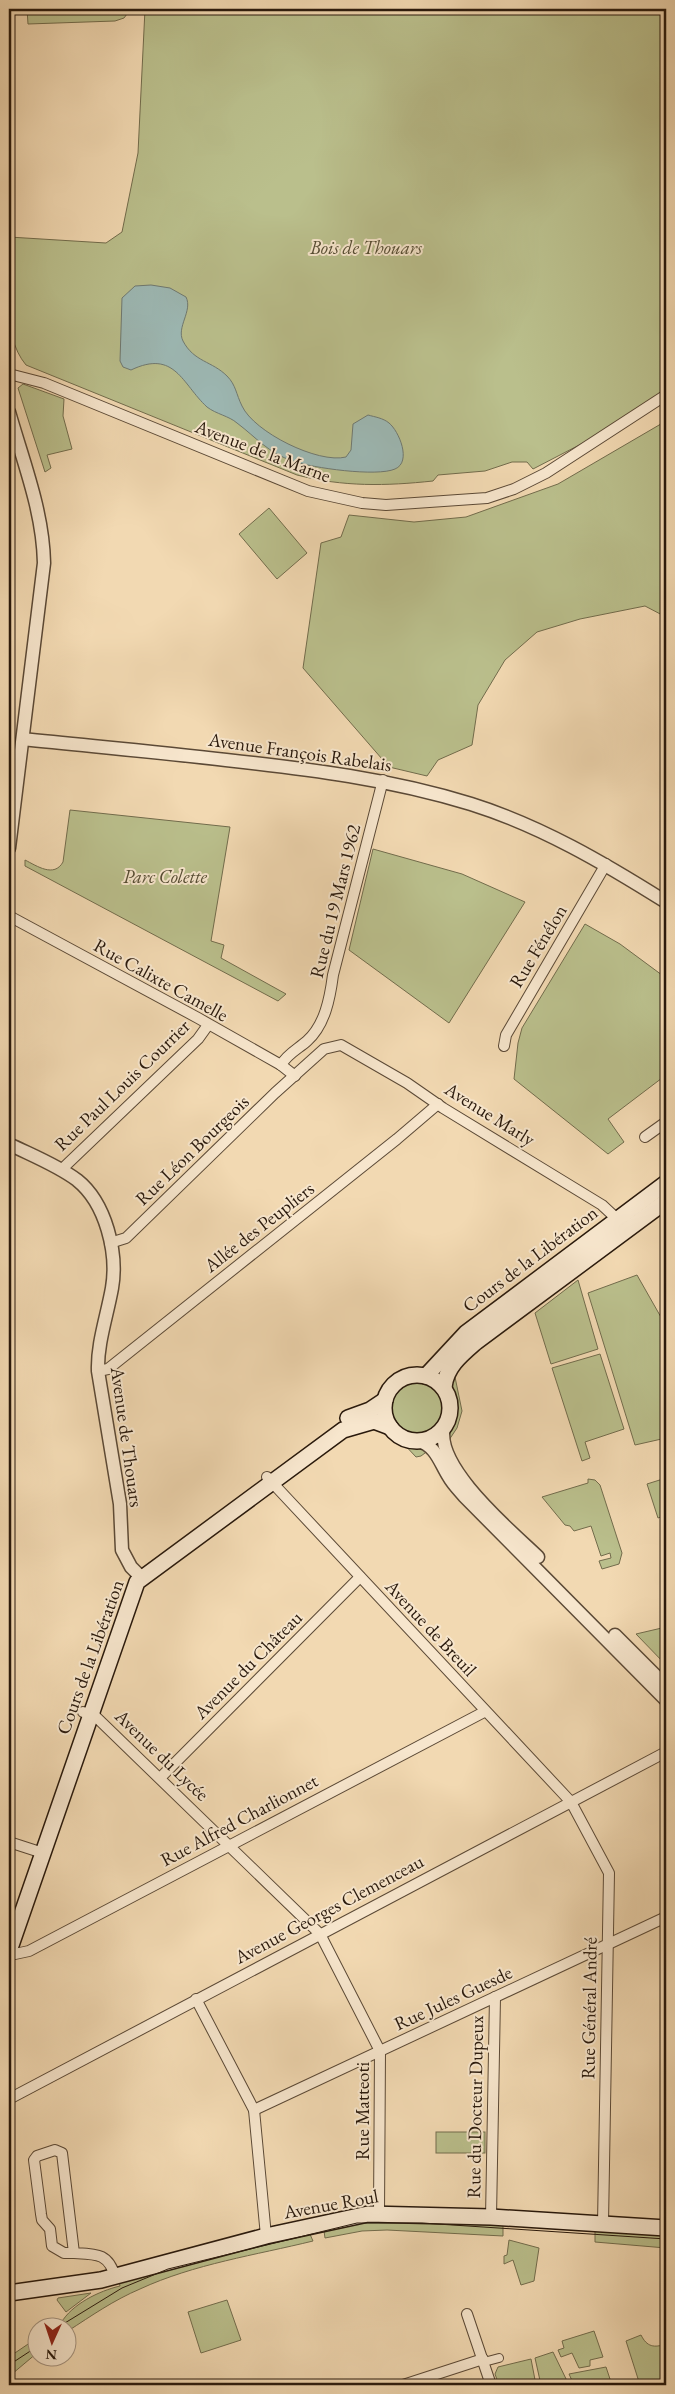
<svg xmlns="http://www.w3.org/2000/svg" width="675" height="2394" viewBox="0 0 675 2394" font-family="'EB Garamond',serif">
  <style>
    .green { fill: #babf8c; stroke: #726c4c }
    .water { fill: #9db9b5; stroke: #6f7971 }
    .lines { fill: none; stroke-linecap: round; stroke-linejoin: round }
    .pedestrian-casing { stroke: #5b4936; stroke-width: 10 }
    .minor-casing { stroke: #5b4936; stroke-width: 12 }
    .tertiary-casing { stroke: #5b4936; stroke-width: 15 }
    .secondary-casing { stroke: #29190c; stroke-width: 18 }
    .pedestrian { stroke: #f7e6cd; stroke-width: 8 }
    .minor { stroke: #f7e6cd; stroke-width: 10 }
    .tertiary { stroke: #f7e6cd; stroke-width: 12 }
    .secondary { stroke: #f7e6cd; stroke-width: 15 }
    .tram { stroke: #29190c; stroke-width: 1 }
    .labels { text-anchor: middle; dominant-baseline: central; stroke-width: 4; stroke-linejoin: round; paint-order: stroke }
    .park-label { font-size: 19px; font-style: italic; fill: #544b32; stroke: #f7e6cd }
    .street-label { font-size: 19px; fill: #29190c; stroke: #f7e6cd }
  </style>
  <rect width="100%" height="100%" fill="#f2d9b2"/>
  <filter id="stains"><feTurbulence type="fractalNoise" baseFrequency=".004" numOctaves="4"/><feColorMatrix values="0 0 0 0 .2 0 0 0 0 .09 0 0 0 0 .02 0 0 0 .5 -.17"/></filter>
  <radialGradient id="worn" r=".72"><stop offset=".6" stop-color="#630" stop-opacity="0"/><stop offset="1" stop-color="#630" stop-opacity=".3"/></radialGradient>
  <g class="green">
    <polygon points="27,9 130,9 130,10 124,18 115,21 28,24"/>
    <path d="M145,9H666V400L533,469L527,462H512L485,471L438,475L433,481C386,486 343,487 297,475L26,365C0,334 9,275 9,237L106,243L122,232L138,153Z"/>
    <polygon points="23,384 64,399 63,416 72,449 47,455 51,468 45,472 18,388"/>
    <polygon points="666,421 666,617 645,606 580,619 537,632 505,660 478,705 472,745 438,760 427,776 389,767 303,668 321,543 341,537 349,515 414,522 466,517 558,484"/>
    <polygon points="269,508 307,553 277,579 239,534"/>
    <path d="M70,810L230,827L211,941L224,945L221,958L286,994L278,1001L25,866V860C37,866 54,878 63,862Z"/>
    <polygon points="373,849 462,874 525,902 449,1023 349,950"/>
    <polygon points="585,924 620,944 666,978 666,1075 608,1119 624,1142 608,1154 514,1079 518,1043 522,1028"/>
    <polygon points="637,1275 666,1326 666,1438 635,1445 588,1293"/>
    <polygon points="578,1280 598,1349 551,1364 535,1313"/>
    <polygon points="600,1354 624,1429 585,1442 590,1458 582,1461 552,1368"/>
    <path d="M455,1377L462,1411L457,1428L449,1440C447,1429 453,1424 455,1413C457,1401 451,1390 451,1378Z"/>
    <circle cx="417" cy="1408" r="25"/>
    <polygon points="401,1441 429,1450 421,1456 416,1457"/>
    <polygon points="666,1478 666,1515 658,1518 647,1484"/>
    <polygon points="588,1479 595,1480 600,1485 622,1553 619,1564 602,1569 599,1561 611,1558 610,1553 601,1556 591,1526 574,1531 570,1526 565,1525 542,1497 588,1483"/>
    <polygon points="666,1627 666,1665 636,1634"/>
    <rect x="436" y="2132" width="49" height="21"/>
    <polygon points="363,2219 503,2222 503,2236 387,2230 362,2231 325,2238 324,2231"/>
    <polygon points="595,2228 666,2232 666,2248 595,2242"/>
    <path d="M309,2232L313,2241C256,2255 194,2264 140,2289C114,2300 91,2316 68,2331V2326H63L61,2323C72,2304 99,2291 120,2286L119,2281Z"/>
    <polygon points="509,2240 539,2248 534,2281 521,2285 513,2260 504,2264 504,2256 507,2255"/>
    <polygon points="91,2293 66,2312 57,2300 58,2298"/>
    <polygon points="227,2300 241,2340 201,2353 188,2312"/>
    <polygon points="594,2331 603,2357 590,2360 590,2366 579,2368 572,2353 561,2357 558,2350 564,2348 562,2341"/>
    <path d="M641,2335C647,2347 654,2348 666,2344V2379L640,2385L626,2341Z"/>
    <polygon points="37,2338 37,2353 12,2374 9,2370 11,2369 9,2357"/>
    <polygon points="553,2352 569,2385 541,2385 535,2358"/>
    <polygon points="531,2359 536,2385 499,2385 495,2374 498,2367"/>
    <polygon points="606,2367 612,2385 574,2385 569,2374"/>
  </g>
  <path class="water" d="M151,285L170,288L186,297C193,311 176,327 183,341C194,362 212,361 227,376C236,385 236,394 242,406C254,432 318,464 346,457L351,450L353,424L368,415C375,417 383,418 389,423C399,431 412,462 395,469C377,477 312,468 293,461C268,453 257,438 237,423C229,416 216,414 207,407C182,384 175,349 131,370L123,367L120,361L122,298L135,286Z"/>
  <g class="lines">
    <g class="pedestrian-casing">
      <polyline id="pedestrian" points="484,2362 499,2358"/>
    </g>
    <g class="minor-casing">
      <g id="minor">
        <polyline points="9,374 44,383 308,491 362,503 386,505 487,498 514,489 546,473 666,395"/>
        <polyline points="9,916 198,1018 281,1065 295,1076"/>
        <polyline points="504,1046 506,1035 606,864"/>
        <path d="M281,1065C287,1054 298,1049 307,1041C325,1025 330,998 333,975L383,780"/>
        <polyline points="645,1137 666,1122"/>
        <polyline points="61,1170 198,1039 208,1025"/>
        <polyline points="110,1243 126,1238 275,1093 324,1049 341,1045 407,1083 443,1108 602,1205 617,1219"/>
        <polyline points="98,1371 108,1369 397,1139 438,1104"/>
        <polyline points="267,1477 571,1802 609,1873 603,2224"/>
        <polyline points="83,1712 94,1715 320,1934 380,2051 379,2213"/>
        <polyline points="161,1777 360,1577"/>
        <polyline points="9,1842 43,1853"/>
        <polyline points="9,1953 15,1954 29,1951 484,1712"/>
        <polyline points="196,1999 254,2110 266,2236"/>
        <polyline points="9,2099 666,1752"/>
        <polyline points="254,2110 666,1917"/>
        <polyline points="491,2217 495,1997"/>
        <path d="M74,2253H64L52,2246L50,2229L42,2220L41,2214L34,2160L37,2156L55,2150L62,2153L74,2253C96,2254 109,2253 115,2277"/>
        <polyline points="467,2314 491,2385"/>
        <polyline points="403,2385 483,2359"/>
      </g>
    </g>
    <g class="tertiary-casing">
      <g id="tertiary">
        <path d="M9,412C23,461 43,511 44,563L9,848"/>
        <path d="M23,739C90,746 158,752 226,760C309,769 390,779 471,804C541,826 604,863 666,902"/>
        <path d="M9,1144C31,1155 57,1165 77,1180C106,1203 118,1253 112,1288C107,1316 97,1344 98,1371L120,1504L122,1550L131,1567L141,1577"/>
        <path d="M444,1427C434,1467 511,1531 538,1557"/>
        <path d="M419,1441C436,1446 440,1463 449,1477C453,1484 459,1490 464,1496L666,1700"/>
        <polyline points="615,1635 666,1686"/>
      </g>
    </g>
    <g class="secondary-casing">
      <g id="secondary">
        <circle cx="417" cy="1408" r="33"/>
        <polyline points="426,1376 466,1333 666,1183"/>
        <path d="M444,1387C446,1367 461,1355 476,1342L666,1201"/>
        <polyline points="348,1418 370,1410 385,1400"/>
        <polyline points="9,1951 137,1582 343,1430 374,1421 390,1427"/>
        <polyline points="9,2293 101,2280 266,2236 368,2214 491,2217 666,2228"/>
      </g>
    </g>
    <use href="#pedestrian" class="pedestrian"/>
    <use href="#minor" class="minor"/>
    <use href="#tertiary" class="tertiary"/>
    <use href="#secondary" class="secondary"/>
    <g class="tram">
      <polyline points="60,2326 122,2288 168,2269 357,2223 422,2223 666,2239"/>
      <polyline points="9,2365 38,2346"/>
    </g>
  </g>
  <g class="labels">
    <g class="park-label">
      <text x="366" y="247">Bois de Thouars</text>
      <text x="165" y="876">Parc Colette</text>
    </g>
    <g class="street-label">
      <text transform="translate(263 451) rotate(21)">Avenue de la Marne</text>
      <text transform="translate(300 752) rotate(8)">Avenue François Rabelais</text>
      <text transform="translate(335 901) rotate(-76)">Rue du 19 Mars 1962</text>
      <text transform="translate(538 946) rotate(-59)">Rue Fénélon</text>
      <text transform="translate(161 980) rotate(29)">Rue Calixte Camelle</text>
      <text transform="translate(122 1085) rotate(-44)">Rue Paul Louis Courrier</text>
      <text transform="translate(490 1114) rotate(32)">Avenue Marly</text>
      <text transform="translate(192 1150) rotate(-44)">Rue Léon Bourgeois</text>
      <text transform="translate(259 1227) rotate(-38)">Allée des Peupliers</text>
      <text transform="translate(530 1259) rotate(-37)">Cours de la Libération</text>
      <text transform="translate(127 1437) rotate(82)">Avenue de Thouars</text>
      <text transform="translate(431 1628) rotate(47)">Avenue de Breuil</text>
      <text transform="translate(90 1657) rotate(-70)">Cours de la Libération</text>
      <text transform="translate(248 1665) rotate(-45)">Avenue du Château</text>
      <text transform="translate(162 1755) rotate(44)">Avenue du Lycée</text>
      <text transform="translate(239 1820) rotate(-28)">Rue Alfred Charlionnet</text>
      <text transform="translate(329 1909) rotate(-28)">Avenue Georges Clemenceau</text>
      <text transform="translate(453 1998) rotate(-25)">Rue Jules Guesde</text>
      <text transform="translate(589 2008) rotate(-89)">Rue Général André</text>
      <text transform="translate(475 2107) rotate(-89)">Rue du Docteur Dupeux</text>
      <text transform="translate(362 2111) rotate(-90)">Rue Matteoti</text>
      <text transform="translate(331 2204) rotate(-10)">Avenue Roul</text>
    </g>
  </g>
  <rect width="675" height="2394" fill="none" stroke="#f2d9b2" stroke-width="30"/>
  <rect x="10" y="10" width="655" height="2374" fill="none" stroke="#29190c" stroke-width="2.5"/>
  <rect x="15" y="15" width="645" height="2364" fill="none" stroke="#29190c"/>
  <g transform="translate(52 2342) rotate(183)"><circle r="24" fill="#f7e6cd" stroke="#a59480"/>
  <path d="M0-4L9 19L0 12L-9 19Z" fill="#8f2418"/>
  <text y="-8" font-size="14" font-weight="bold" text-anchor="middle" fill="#29190c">N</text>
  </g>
  <rect width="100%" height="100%" filter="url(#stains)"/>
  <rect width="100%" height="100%" fill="url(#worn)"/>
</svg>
